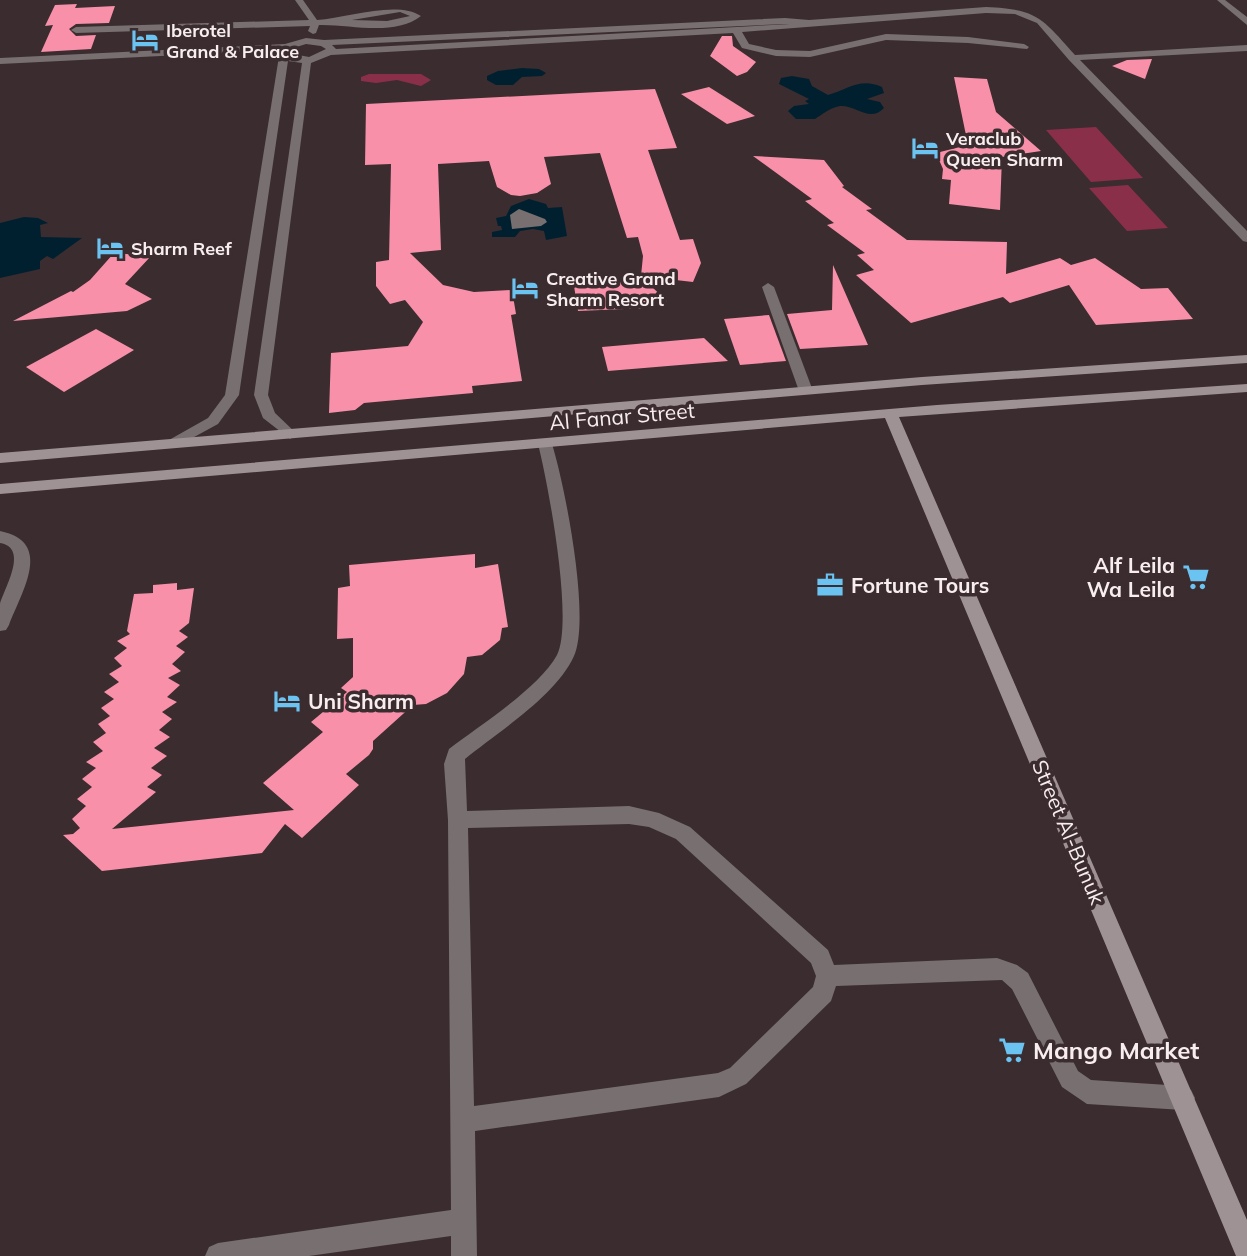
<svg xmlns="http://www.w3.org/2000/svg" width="1247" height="1256" viewBox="0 0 1247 1256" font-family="Mulish,sans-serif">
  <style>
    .green { fill: #8a2f4a }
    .water { fill: #002030 }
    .building { fill: #f790a8 }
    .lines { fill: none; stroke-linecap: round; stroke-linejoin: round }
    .pedestrian { fill: #786f71; fill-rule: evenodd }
    .minor { fill: #786f71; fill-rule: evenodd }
    .secondary { fill: #9f9294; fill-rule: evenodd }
    .labels { text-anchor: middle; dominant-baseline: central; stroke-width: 7; stroke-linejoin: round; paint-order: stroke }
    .far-poi-label { font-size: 18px; font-weight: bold; fill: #f8edef; stroke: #3b2c2f; text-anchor: start }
    .street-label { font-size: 21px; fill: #f8edef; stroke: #3b2c2f }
    .poi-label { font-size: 21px; font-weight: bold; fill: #f8edef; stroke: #3b2c2f; text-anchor: start }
    .near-poi-label { font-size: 24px; font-weight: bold; fill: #f8edef; stroke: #3b2c2f; text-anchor: start }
  </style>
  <rect width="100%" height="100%" fill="#3b2c2f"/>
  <g class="green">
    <polygon points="369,74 421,74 431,80 421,86 397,80 376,83 361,81 361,77"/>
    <polygon points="1096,127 1143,178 1091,182 1046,130"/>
    <polygon points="1128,185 1168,228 1127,231 1089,188"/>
  </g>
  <g class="water">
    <polygon points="522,68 539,69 546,73 542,76 522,77 513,85 496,85 487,80 487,76 498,71"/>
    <path d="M792,76L809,79L812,86L828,95C848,89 861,77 882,87L884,93L867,99L880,102L884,108C870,123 856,105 840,106C829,108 823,114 815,119H796L788,111L794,106L809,104L805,101L809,99L779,84L781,78Z"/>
    <polygon points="529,199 546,204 548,208 562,207 567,236 546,240 544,231 533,229 520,231 515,237 492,237 492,232 502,230 501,226 498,226 496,218 506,216 511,206"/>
    <polygon points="24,217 38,218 48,223 40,225 41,237 82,238 53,259 47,256 40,261 40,269 0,278 0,223"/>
  </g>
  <g class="building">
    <polygon points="77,4 75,8 115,6 109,23 76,24 69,29 76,36 96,35 91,49 41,52 53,25 45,26 55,5"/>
    <polygon points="722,36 732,36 733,46 756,62 747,72 737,76 710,56"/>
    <polygon points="1152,59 1145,79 1112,66 1127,60"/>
    <polygon points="954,77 987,79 996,112 1041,151 1002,157 1000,210 949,204 951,180 942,179 943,169 936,153 968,145"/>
    <polygon points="709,87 755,116 727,124 681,94"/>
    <polygon points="655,89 677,148 648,150 680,240 693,239 701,263 693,282 641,276 643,256 638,237 627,238 600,153 544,157 551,184 537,193 520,196 511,195 497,187 489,161 438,164 441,250 410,253 443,285 474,292 512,290 516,314 511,315 522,381 472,386 473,393 364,403 355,410 329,413 331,353 408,346 423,322 405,300 390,304 376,286 376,262 389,260 391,164 365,165 366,104"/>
    <polygon points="753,156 824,160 844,186 842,187 872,209 866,210 907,240 1007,242 1006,274 1060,258 1071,265 1095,258 1141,289 1168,288 1193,319 1096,325 1069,285 1010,303 1003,297 911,323 856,275 874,270 857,255 865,253 827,225 834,223 805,201 812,199"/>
    <polygon points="114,253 151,256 125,284 152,299 127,311 13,321 71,291 73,292 90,280"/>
    <polygon points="833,265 868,345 800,349 787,314 832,310"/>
    <polygon points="637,273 667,301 648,308 578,311 574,286 611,283"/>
    <polygon points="769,315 786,361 740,365 724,319"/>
    <polygon points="96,329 134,350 64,392 26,367"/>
    <polygon points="704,338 728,361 608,371 602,347"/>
    <polygon points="475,554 475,568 498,564 508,627 502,628 500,640 482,655 467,657 464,674 447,693 426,704 413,705 373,741 373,749 369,755 346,774 359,785 302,838 285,824 262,853 102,871 63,835 73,834 80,828 72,819 86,806 77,799 92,787 82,779 96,768 86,762 103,751 93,742 106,733 98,724 110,716 101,708 114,699 104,692 119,682 109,674 122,666 114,658 127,648 117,641 130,634 127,631 134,594 153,593 153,585 177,583 177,590 194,588 189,623 179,631 188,637 176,646 185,652 172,664 181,671 168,678 180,685 167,697 177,702 162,712 172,719 159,730 170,737 154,748 167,756 151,768 162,775 147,787 156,792 112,829 294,810 263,783 323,732 311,722 347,692 341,688 353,677 353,638 337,639 338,588 350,586 349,565"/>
  </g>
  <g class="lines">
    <polygon class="pedestrian" points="519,209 545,219 547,222 541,226 512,229 510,215"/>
    <g class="minor">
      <path d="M295,0H303L317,20C347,18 397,0 421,16C394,37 350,24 319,25L316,33L313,34L308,31L310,26L76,33L71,30L76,27L309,20ZM400,12L410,16L387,21L352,20Z"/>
      <polygon points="1217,0 1225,0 1247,17 1247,25"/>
      <path d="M986,7C1037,9 1042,18 1075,55L1247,45V51L1080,60L1247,231V242L1243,241L1069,60L1037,23L1015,14L986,13L742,32L749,44L776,50L810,51L886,34L968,37L1024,44L1029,47L1027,49L968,43L886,40L810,57L776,56L742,48L733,33L331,55L311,63L268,395L275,413L297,434L290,439L263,418L254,395L302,63L288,61L239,395L218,424L174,448L169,446L167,443L169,440L208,418L225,395L280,50L0,64V58L285,44L306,38L324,40L785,18L809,20ZM785,24H790L336,49L332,45ZM306,44L321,46L326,49L309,57L288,53L290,49Z"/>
      <polygon points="768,283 774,287 813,391 811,394 801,394 799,391 762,287"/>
      <path d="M545,439L552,444C565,486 591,618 574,656C556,696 498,732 465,759L467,811L629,806L659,813L690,827L828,950L834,965L997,958L1017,965L1028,973L1078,1071L1091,1080L1183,1086L1191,1090L1195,1098L1191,1106L1183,1110L1087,1104L1062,1087L1012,989L1002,980L836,986L831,1001L746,1084L719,1097L475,1131L477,1256H451V1236L309,1256H205L209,1247L218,1243L451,1210L448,820L444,764L449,749C479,726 539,688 557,655C574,621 548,483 538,444ZM629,824L649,827L676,839L811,963L816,976L813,987L730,1068L718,1073L474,1106L468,828Z"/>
      <path d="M0,531C54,542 22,591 9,625L6,630L0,631C0,623 0,612 0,604C5,587 29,548 0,543Z"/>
    </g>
    <g class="secondary">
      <polygon points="1247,355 1247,363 922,385 0,463 0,453 922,377"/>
      <polygon points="1247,384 1247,392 899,417 1247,1220 1247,1256 1236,1256 885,418 0,494 0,484 937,405"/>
    </g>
  </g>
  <defs>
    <g id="hotel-bare" transform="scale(2.1)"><path d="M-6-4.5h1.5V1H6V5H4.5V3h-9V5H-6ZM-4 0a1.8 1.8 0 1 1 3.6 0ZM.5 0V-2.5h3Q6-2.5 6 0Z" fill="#6bc3f2" stroke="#3b2c2f" stroke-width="2.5" paint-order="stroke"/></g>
    <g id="supermarket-bare" transform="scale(2.1)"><path d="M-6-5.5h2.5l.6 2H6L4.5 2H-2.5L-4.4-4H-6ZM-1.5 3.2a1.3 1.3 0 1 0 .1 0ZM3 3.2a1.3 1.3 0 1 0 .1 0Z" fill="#6bc3f2" stroke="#3b2c2f" stroke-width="2.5" paint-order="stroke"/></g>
    <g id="office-bare" transform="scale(2.1)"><path d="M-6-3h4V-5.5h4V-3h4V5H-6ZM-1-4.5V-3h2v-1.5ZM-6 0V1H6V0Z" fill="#6bc3f2" stroke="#3b2c2f" stroke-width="2.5" paint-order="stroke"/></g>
  </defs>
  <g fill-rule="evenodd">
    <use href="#hotel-bare" x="145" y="40"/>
    <use href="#hotel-bare" x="925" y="148"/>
    <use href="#hotel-bare" x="110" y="248"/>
    <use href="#hotel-bare" x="525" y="288"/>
    <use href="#supermarket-bare" x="1196" y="577"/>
    <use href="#office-bare" x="830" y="585"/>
    <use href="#hotel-bare" x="287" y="701"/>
    <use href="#supermarket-bare" x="1012" y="1050"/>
  </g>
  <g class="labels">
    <g class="far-poi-label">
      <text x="166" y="30">Iberotel<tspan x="166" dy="21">Grand &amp; Palace</tspan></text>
      <text x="946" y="138">Veraclub<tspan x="946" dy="21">Queen Sharm</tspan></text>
      <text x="131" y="248">Sharm Reef</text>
      <text x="546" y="278">Creative Grand<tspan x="546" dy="21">Sharm Resort</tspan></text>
    </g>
    <g class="street-label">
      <text transform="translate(622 416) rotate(-5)">Al Fanar Street</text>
      <text transform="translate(1069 832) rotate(67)">Street Al-Bunuk</text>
    </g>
    <g class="poi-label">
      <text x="1175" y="565" text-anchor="end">Alf Leila<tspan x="1175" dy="24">Wa Leila</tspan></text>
      <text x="851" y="585">Fortune Tours</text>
      <text x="308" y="701">Uni Sharm</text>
    </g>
    <g class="near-poi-label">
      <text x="1033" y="1050">Mango Market</text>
    </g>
  </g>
</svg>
